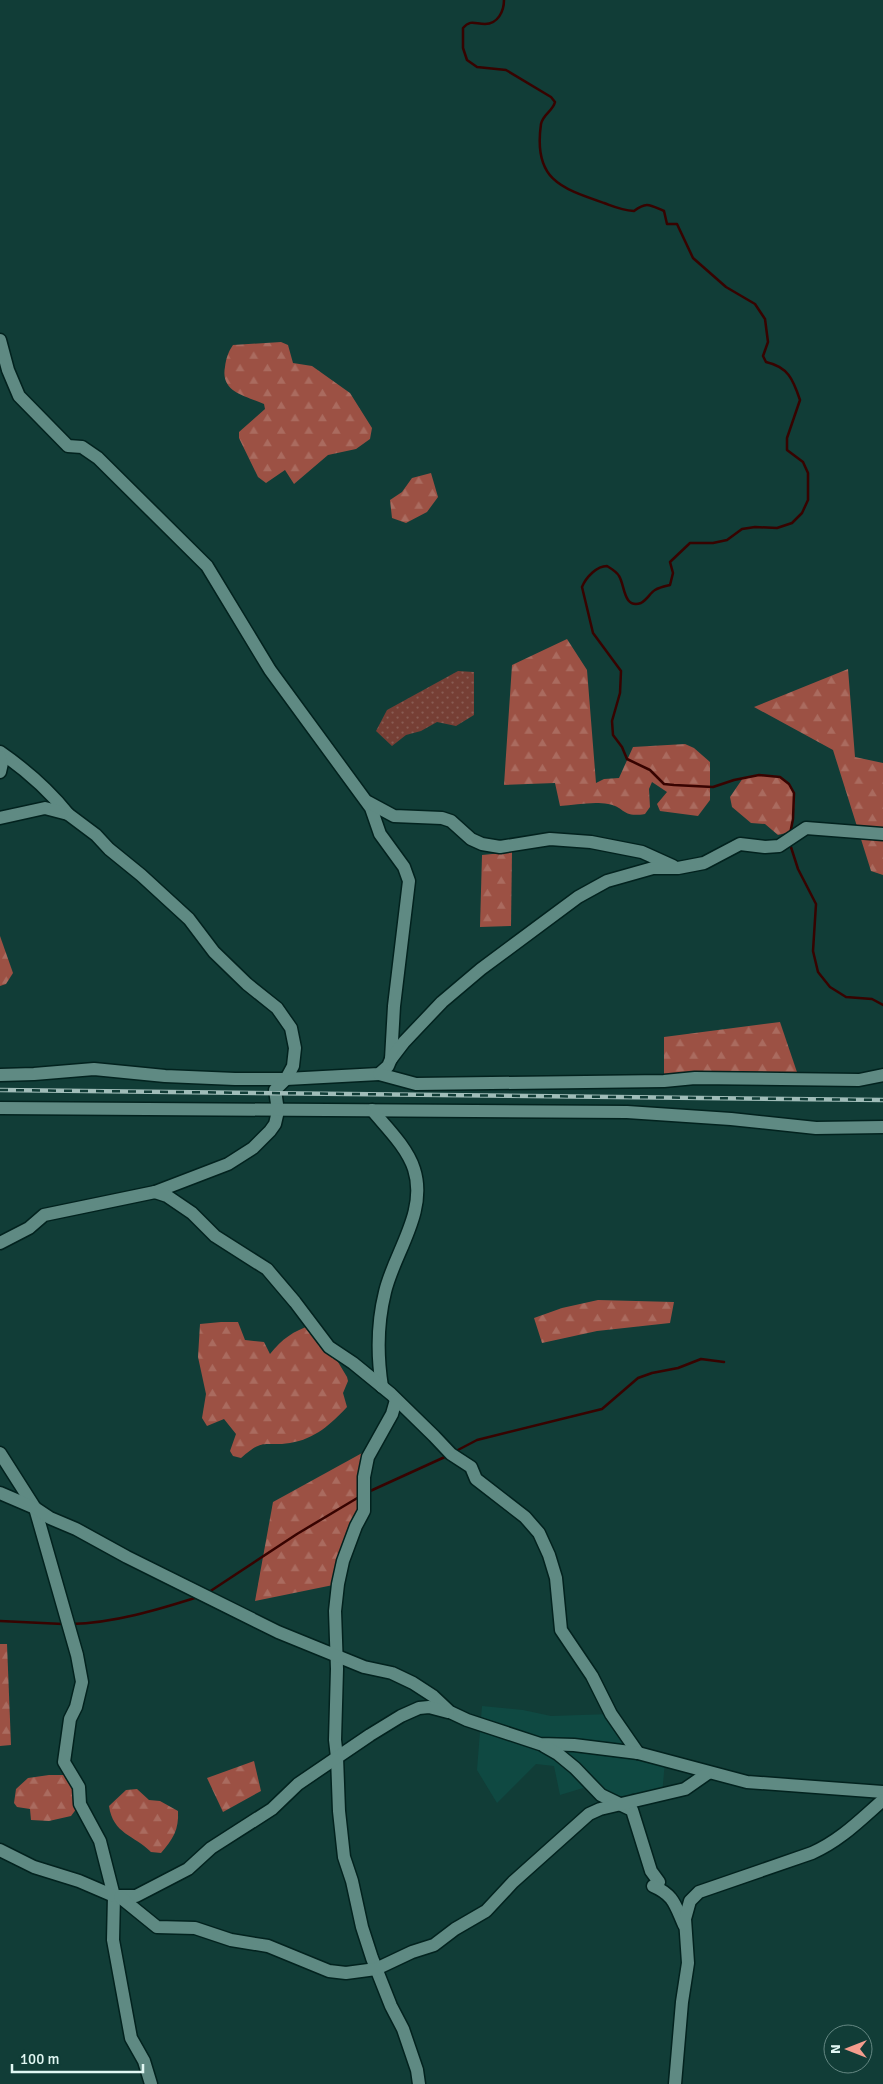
<svg xmlns="http://www.w3.org/2000/svg" width="883" height="2084" viewBox="0 0 883 2084" font-family="Signika,sans-serif">
  <style>
    .built { fill: #0f4942 }
    .grass { fill: url(#grass-dots) }
    .forest { fill: url(#forest-firs) }
    .lines { fill: none; stroke-linecap: round; stroke-linejoin: round }
    .stream { stroke: #370300; stroke-width: 2.5 }
    .minor-casing { stroke: #02221e; stroke-width: 15 }
    .minor { stroke: #5f8a83; stroke-width: 12 }
    .rail-casing { stroke: #9fbcb8; stroke-width: 4.5 }
    .rail { stroke: #113d37; stroke-width: 2.5; stroke-dasharray: 8; stroke-linecap: butt }
  </style>
  <defs>
    <pattern id="grass-dots" width="8" height="8" patternUnits="userSpaceOnUse" patternTransform="scale(1.25)"><rect width="8" height="8" fill="#763f35"/><path d="M2 2h.1M6 6h.1" fill="none" stroke="#895c53" stroke-width="1.8" stroke-linecap="round"/></pattern>
    <pattern id="forest-firs" width="22" height="20" patternUnits="userSpaceOnUse" patternTransform="scale(1.25)"><rect width="22" height="20" fill="#9c5144"/><path d="M5 1l3.5 6h-7zM16 11l3.5 6h-7z" fill="#aa6b5f"/></pattern>
  </defs>
  <rect width="100%" height="100%" fill="#113d37"/>
  <polygon class="built" points="482,1706 523,1710 551,1716 611,1714 638,1753 665,1761 662,1795 632,1793 624,1805 583,1788 560,1795 554,1766 536,1764 497,1803 477,1770"/>
  <polygon class="grass" points="458,671 474,672 474,715 456,726 437,722 421,731 406,735 392,746 376,731 387,710"/>
  <g class="forest">
    <path d="M281,342L288,345L293,363L312,366L350,393L372,428L370,439L356,449L328,455L294,484L285,470L266,483L258,477L239,438V432L265,409L264,404C247,396 220,393 225,367C226,359 228,352 233,345Z"/>
    <polygon points="431,473 438,497 427,512 406,523 392,518 390,500 402,492 412,478"/>
    <path d="M567,639L587,670L596,783L604,779L619,778L633,747L685,744L694,748L710,762V800L698,816L660,811L657,804L667,792L652,782L649,789L650,807L645,814C621,818 626,807 608,804C593,801 575,805 560,806L555,783L504,785L512,665Z"/>
    <polygon points="848,669 855,757 883,763 883,875 871,871 833,750 754,707"/>
    <path d="M759,775C765,776 774,775 779,777C801,785 794,815 790,832L778,835L765,824L751,823L732,807L730,797L743,778Z"/>
    <polygon points="512,852 511,926 480,927 482,855"/>
    <polygon points="0,936 13,973 6,984 0,986"/>
    <polygon points="780,1022 800,1081 664,1081 664,1037"/>
    <polygon points="598,1300 674,1302 670,1323 597,1331 542,1343 534,1318 562,1308"/>
    <path d="M221,1322H238L245,1340L264,1342L270,1354C282,1339 293,1331 312,1325L329,1347L347,1377L348,1381L343,1393L347,1407C331,1424 315,1439 290,1443C263,1447 265,1437 241,1458L233,1456L230,1451L236,1434L224,1419L207,1426L202,1418L206,1394L198,1357L200,1324Z"/>
    <polygon points="373,1447 364,1511 338,1584 255,1601 273,1502"/>
    <polygon points="0,1644 7,1644 11,1745 0,1746"/>
    <polygon points="254,1761 261,1791 223,1812 207,1778"/>
    <polygon points="49,1775 71,1775 80,1804 71,1816 49,1821 31,1820 30,1809 17,1807 14,1803 16,1789 28,1778"/>
    <path d="M137,1789L149,1800L160,1801L178,1811C179,1830 173,1839 161,1853L151,1852C134,1835 113,1834 109,1806L126,1790Z"/>
  </g>
  <g class="lines">
    <g class="stream">
      <path d="M504,0C504,11 498,24 485,24C475,24 471,19 463,28V48L467,60L477,67L506,70L551,97L555,102C553,111 543,114 541,124C533,179 560,188 604,203C615,207 621,210 634,211C647,201 650,205 664,211L667,224H677L693,258L726,287L755,304L765,319L768,342L763,356L766,362C788,367 793,379 800,400L787,438V450L803,462L808,473V500L802,513L792,523L777,528L755,527L742,529L727,540L713,543H690L670,562L673,573L670,585C666,586 660,587 655,590C650,593 647,600 641,603C623,609 625,585 619,576C617,572 612,569 607,566C597,566 586,577 582,587L593,633L621,671L620,693L612,721L613,735L622,747L627,759L650,770L664,784L674,785L713,787L734,780L759,775L780,777L789,784L794,793L793,819L790,834"/>
      <polyline points="790,844 798,869 816,904 813,951 818,972 830,987 846,997 872,999 883,1005"/>
      <polyline points="456,1451 477,1440 602,1409 638,1378 652,1373 678,1368 701,1359 724,1362"/>
      <polyline points="368,1492 447,1456"/>
      <polyline points="209,1592 297,1534 359,1497"/>
      <polyline points="0,1621 63,1624"/>
      <path d="M71,1624C114,1623 157,1610 198,1597"/>
    </g>
    <g class="minor-casing">
      <g id="minor">
        <polyline points="0,340 8,370 19,396 68,446 82,447 98,458 207,566 270,670 371,808 380,834 404,867 409,881 394,1006 391,1059 388,1066 379,1074 286,1079 235,1079 165,1076 94,1069 34,1074 0,1075"/>
        <path d="M0,752C26,770 48,789 68,814"/>
        <polyline points="0,757 2,763 0,772"/>
        <polyline points="368,802 394,816 442,818 451,821 471,839 482,844 500,847 550,839 591,842 642,852 673,866"/>
        <polyline points="0,818 45,808 68,814 96,835 109,849 141,875 189,919 214,952 247,984 277,1008 291,1028 295,1048 293,1066 286,1079 275,1090 278,1111 275,1124 270,1131 253,1148 228,1164 155,1192 44,1215 29,1228 0,1243"/>
        <polyline points="391,1059 404,1042 442,1002 481,969 578,897 607,881 653,868 678,868 704,863 740,844 765,847 779,846 806,828 883,834"/>
        <polyline points="379,1074 416,1084 664,1081 695,1078 859,1080 883,1075"/>
        <polyline points="0,1108 627,1112 731,1119 816,1128 883,1127"/>
        <path d="M372,1110C386,1127 407,1147 414,1169C428,1212 394,1253 385,1292C377,1324 377,1355 382,1387"/>
        <polyline points="155,1192 167,1196 192,1213 215,1236 267,1269 295,1302 329,1347 353,1363 391,1394 434,1436 451,1454 471,1467 476,1479 525,1517 539,1533 549,1555 556,1578 561,1630 592,1676 611,1714 638,1753"/>
        <polyline points="396,1400 392,1414 368,1457 364,1477 364,1511 356,1526 343,1561 338,1584 335,1611 337,1669 335,1740 337,1757 339,1811 344,1857 352,1881 362,1927 372,1958 391,2006 403,2029 417,2070 419,2084"/>
        <polyline points="0,1453 35,1508 77,1655 82,1682 76,1707 70,1719 64,1762 79,1787 80,1804 100,1841 114,1896 113,1940 131,2038 144,2061 151,2084"/>
        <polyline points="0,1493 35,1508 50,1518 76,1529 127,1557 278,1632 364,1667 392,1673 413,1683 433,1696 450,1712 467,1720 540,1744 574,1745 638,1753 747,1782 883,1792"/>
        <polyline points="544,1746 558,1754 575,1768 601,1795 632,1810 651,1871 659,1882"/>
        <polyline points="0,1850 34,1867 79,1881 114,1896 136,1896 188,1869 211,1848 272,1809 298,1784 370,1735 401,1716 419,1708 429,1707 448,1712"/>
        <path d="M653,1886C674,1895 675,1905 684,1925"/>
        <polyline points="120,1897 157,1927 195,1928 231,1940 268,1946 329,1971 346,1973 376,1969 412,1952 434,1945 455,1929 486,1911 513,1882 589,1814 600,1809 685,1789 708,1773"/>
        <path d="M675,2084L682,2002L688,1963L685,1919L690,1901L699,1892L812,1853C841,1840 860,1820 883,1800"/>
      </g>
    </g>
    <use href="#minor" class="minor"/>
    <g class="rail-casing">
      <polyline id="rail" points="0,1090 883,1100"/>
    </g>
    <use href="#rail" class="rail"/>
  </g>
  <g transform="translate(848 2049) rotate(270)"><circle r="24" fill="#113d37" stroke="#648782"/>
  <path d="M0-4L9 19L0 12L-9 19Z" fill="#f49d8d"/>
  <text y="-8" font-size="14" font-weight="bold" text-anchor="middle" fill="#e1f7f3">N</text>
  </g>
  <path d="M12 2064v8h131v-8" fill="none" stroke="#e1f7f3" stroke-width="2.5"/>
  <text x="20" y="2064" font-size="15" fill="#e1f7f3" stroke="#113d37" stroke-width="4" paint-order="stroke">100 m</text>
</svg>
